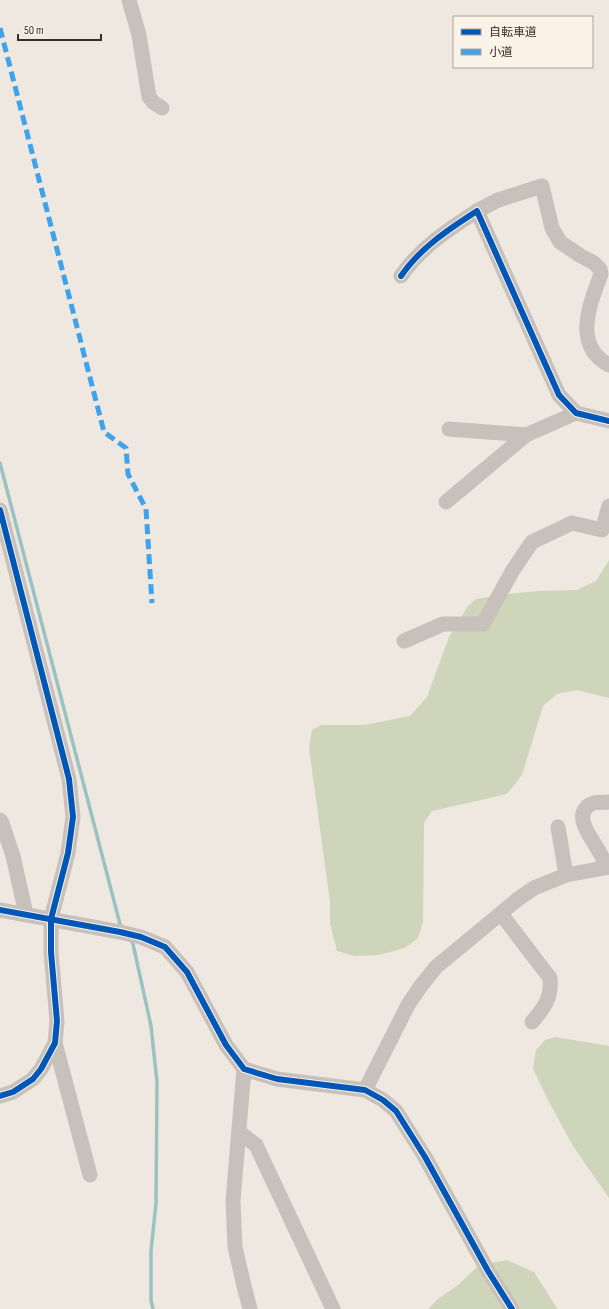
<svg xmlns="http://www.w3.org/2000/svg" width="609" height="1309" viewBox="0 0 609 1309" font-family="'Sofia Sans Condensed','Noto Sans JP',sans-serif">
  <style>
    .green { fill: #cfd5ba }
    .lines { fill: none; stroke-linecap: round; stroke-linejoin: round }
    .stream { stroke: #9bc2c2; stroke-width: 3.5 }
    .minor { stroke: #c8c0ba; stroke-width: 15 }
    .quiet { stroke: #3fa3eb; stroke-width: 5; stroke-dasharray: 10 5; stroke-linecap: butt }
    .cycleway-casing { stroke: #fbf3e8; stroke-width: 8 }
    .cycleway { stroke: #0057b8; stroke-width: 6 }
  </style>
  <rect width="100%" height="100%" fill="#eee8e1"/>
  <g class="green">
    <polygon points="609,560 609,698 577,690 557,694 543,706 522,775 507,794 432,811 424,823 423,922 418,938 405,948 379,955 354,956 337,951 330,924 330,902 309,748 312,730 321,725 364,725 410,716 427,697 449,637 468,606 476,599 508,594 539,591 577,590 596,581"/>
    <polygon points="555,1037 609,1046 609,1198 573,1146 549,1102 533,1069 536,1050 545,1040"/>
    <polygon points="507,1260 534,1272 557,1308 556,1309 428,1309 438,1299 458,1285 479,1265"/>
  </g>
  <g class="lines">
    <g class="stream">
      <polyline points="0,463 120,924 123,928"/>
      <polyline points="131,940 133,944 151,1026 157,1082 156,1203 151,1251 151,1300 153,1309"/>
    </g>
    <g class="minor">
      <polyline points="129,0 139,35 149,97 154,103 162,108"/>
      <path d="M477,211L498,200L542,186L552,228L560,242L581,256L594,263L600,269L601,274C590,304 572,345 609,365"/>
      <path d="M401,276C420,248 449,229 477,211L559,395L576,413L609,421"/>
      <polyline points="449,429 526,435"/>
      <polyline points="446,502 526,435 576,413"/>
      <polyline points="0,510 69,779 73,817 68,853 51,919 51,952 57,1021 55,1043 41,1069 33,1079 13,1092 0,1096"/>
      <polyline points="404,641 443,624 483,624 513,570 532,542 572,523 602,530 609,506"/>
      <polyline points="0,820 2,823 13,856 26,914"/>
      <polyline points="558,827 566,875"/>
      <path d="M607,867C604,861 601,854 597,848C591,837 574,817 588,806C593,801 603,803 609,802"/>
      <polyline points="0,910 120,932 141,937 165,947 187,972 226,1045 244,1069 277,1079 365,1090 383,1100 396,1111 425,1157 488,1271 512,1309"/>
      <path d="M501,914L550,978C552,998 544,1008 532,1022"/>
      <polyline points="55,1043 90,1175"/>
      <polyline points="244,1069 233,1201 235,1247 244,1286 250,1309"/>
      <polyline points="365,1090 408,1005 420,987 436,967 518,899 534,888 566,875 609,867"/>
      <polyline points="239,1132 256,1145 333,1309"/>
    </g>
    <polyline class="quiet" points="0,28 104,432 126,448 128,474 146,509 152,603"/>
    <g class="cycleway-casing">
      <g id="cycleway">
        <path d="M401,276C420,248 449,229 477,211L559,395L576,413L609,421"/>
        <polyline points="0,510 69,779 73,817 68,853 51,919 51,952 57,1021 55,1043 41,1069 33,1079 13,1092 0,1096"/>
        <polyline points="0,910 120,932 141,937 165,947 187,972 226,1045 244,1069 277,1079 365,1090 383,1100 396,1111 425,1157 488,1271 512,1309"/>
      </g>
    </g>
    <use href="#cycleway" class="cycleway"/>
  </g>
  <rect x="453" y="16" width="140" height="52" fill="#fbf3e8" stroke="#ada49b"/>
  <rect x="461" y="29" width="20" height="6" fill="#0057b8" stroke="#ada49b"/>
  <text x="489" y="36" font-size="12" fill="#392d28">自転車道</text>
  <rect x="461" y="49" width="20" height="6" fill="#3fa3eb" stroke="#ada49b"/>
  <text x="489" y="56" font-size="12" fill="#392d28">小道</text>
  <path d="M18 34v6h83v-6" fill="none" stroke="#392d28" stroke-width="2"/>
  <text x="24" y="34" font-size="12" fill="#392d28" stroke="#fbf3e8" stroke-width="3" paint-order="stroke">50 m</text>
</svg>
